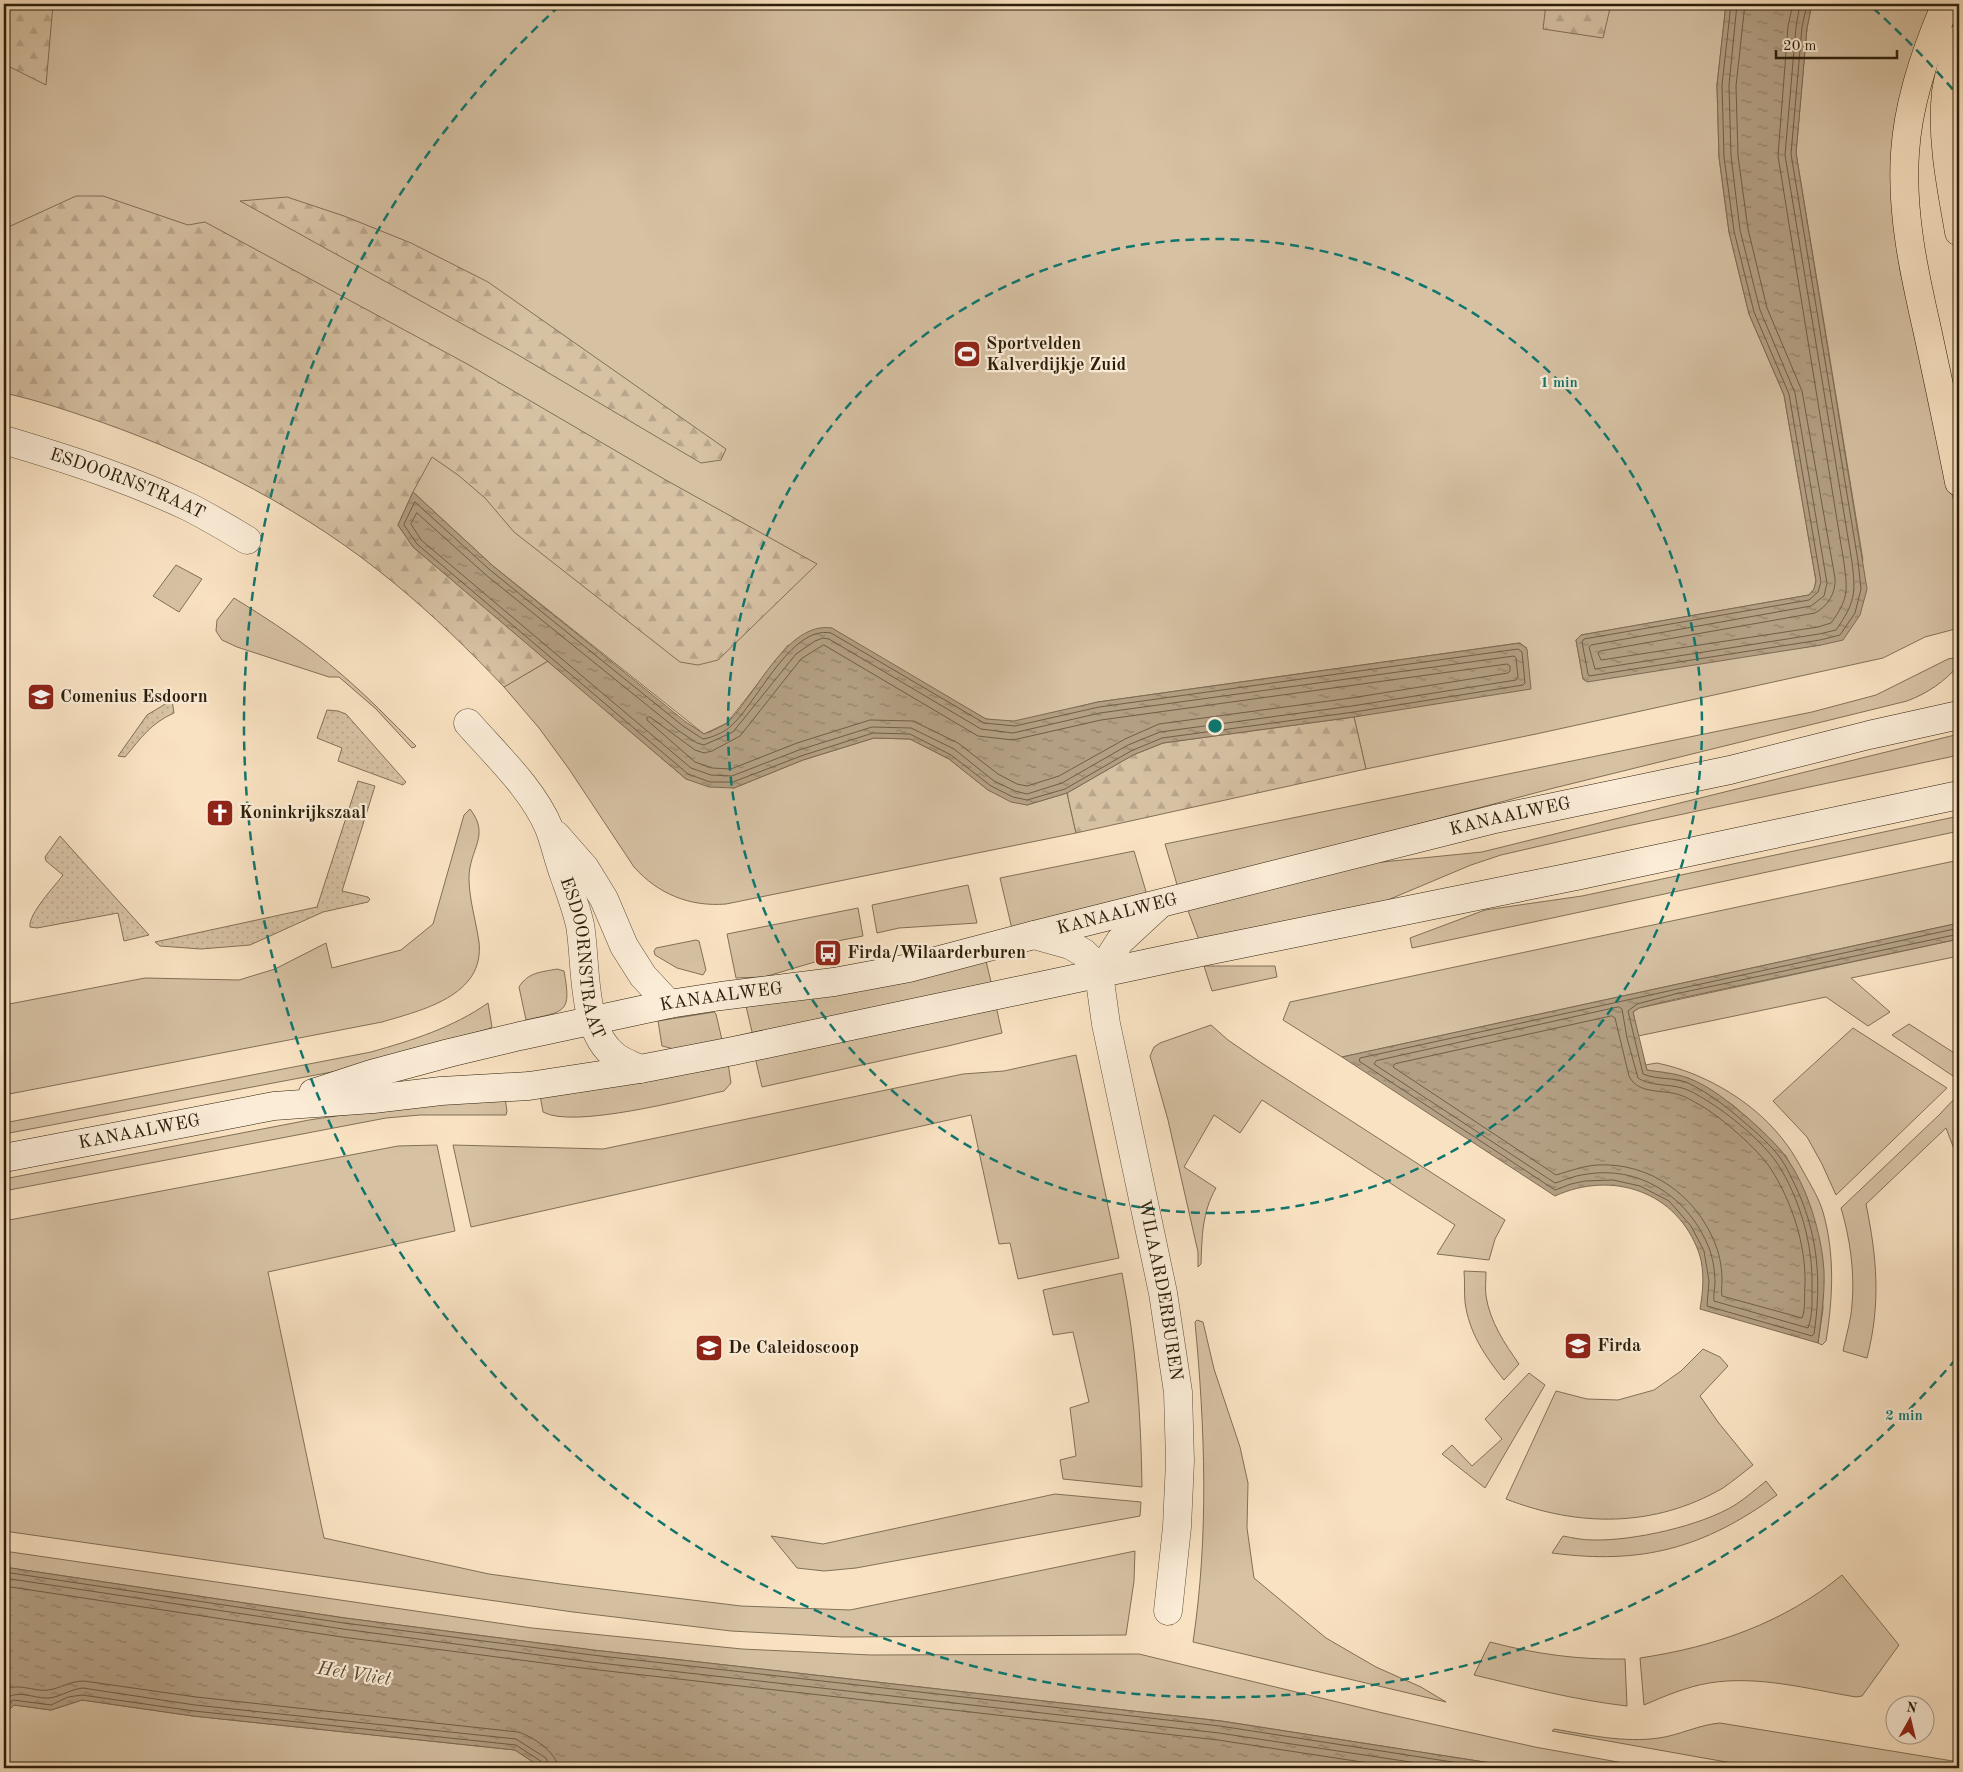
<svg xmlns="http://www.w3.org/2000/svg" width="1963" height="1772" viewBox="0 0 1963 1772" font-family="'Old Standard TT',serif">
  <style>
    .grass { fill: #d6c1a3; stroke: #817056 }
    .forest { fill: url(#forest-firs); stroke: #817056 }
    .garden { fill: url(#garden-dots); stroke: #817056 }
    .water { fill: url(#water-ripples); stroke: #7d6b53 }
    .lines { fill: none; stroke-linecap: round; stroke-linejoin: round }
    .shore { stroke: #705e46; stroke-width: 1 }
    .minor-casing { stroke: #5f4f38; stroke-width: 29 }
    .secondary-casing { stroke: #2c1e0a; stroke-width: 29 }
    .primary-casing { stroke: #2c1e0a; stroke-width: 29 }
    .minor { stroke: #fbecd7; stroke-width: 28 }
    .secondary { stroke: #fbecd7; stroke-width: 28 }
    .primary { stroke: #f9e2c2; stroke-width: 28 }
    .ring { fill: none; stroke: #0f766e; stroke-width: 2.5; stroke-dasharray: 9 6 }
    .labels { text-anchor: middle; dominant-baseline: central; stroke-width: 4.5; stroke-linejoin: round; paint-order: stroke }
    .poi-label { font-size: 18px; font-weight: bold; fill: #2c1e0a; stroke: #fbecd7; text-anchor: start }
    .street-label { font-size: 18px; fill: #2c1e0a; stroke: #fbecd7 }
    .water-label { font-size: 19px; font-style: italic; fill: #5b4b34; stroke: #fbecd7 }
    .centre { fill: #0f766e; stroke: #fbecd7; stroke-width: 2.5 }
    .ring-label { font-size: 15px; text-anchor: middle; font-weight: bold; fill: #0f766e; stroke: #fbecd7; stroke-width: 4.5; stroke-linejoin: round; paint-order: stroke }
  </style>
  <defs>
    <pattern id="forest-firs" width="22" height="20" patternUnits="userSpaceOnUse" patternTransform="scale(1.25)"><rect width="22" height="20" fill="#d6c1a3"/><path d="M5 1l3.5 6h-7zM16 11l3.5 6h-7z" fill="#b8a58b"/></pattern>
    <pattern id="garden-dots" width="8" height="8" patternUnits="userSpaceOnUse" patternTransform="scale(1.25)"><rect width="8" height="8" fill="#d6c1a3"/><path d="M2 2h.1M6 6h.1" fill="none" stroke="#b8a58b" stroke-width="1.8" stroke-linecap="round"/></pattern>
    <pattern id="water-ripples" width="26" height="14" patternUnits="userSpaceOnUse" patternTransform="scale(1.25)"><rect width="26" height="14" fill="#b39f83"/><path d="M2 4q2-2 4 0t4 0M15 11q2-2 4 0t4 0" fill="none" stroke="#928169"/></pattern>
  </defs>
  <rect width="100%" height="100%" fill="#f9e2c2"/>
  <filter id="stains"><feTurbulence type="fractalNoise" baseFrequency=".004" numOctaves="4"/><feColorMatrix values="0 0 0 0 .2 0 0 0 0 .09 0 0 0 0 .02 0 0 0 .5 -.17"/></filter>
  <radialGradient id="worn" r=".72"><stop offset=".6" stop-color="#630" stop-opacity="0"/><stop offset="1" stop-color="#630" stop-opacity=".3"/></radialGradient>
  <g class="grass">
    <polygon points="4,4 1726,4 1717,85 1719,157 1729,232 1749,314 1784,395 1816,581 1814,589 1809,595 1581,635 1576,640 1583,679 1821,645 1863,560 1796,153 1807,28 1812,4 1933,4 1892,192 1900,270 1959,524 1959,628 1925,637 1883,658 1536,734 1366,769 1354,717 1366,714 1527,648 1519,643 1098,702 1014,722 986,719 961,705 788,645 727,723 704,734 493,566 413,492 4,290"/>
    <polygon points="176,565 202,579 179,612 153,596"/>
    <path d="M234,598C271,621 308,645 341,674C367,696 391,721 416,746L415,747L412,748L376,709L339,677H329L237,647L222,640L216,631L217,620Z"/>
    <path d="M1959,657V665C1944,682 1928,693 1907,701L1550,789L1178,888L1165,844L1812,712L1876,695L1948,659Z"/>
    <path d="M548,661L686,779L734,788L803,760L874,738L910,739L949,759L988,790L1027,805L1067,793L1076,833L726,904C690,907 658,894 634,867L569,769L539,728L504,687Z"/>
    <polygon points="1959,734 1959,755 1618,828 1501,855 1471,865 1383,902 1199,940 1187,908 1362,864 1482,852"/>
    <path d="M470,809C491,836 469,849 469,878C469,899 476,921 479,942C485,996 422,1010 382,1022L4,1095V1005L145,978L239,980L275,969L326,943L332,968L401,950L433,924L464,815Z"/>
    <polygon points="1959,816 1959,831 1412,948 1410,938 1485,910 1582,896"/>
    <polygon points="1134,851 1147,895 1012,929 1000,878"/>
    <polygon points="1959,860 1959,923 1342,1057 1283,1020 1290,1002"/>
    <polygon points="968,885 977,923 899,928 877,933 872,905"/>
    <polygon points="858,908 863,936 822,944 825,959 764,977 736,978 727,934"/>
    <polygon points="1959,939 1959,956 1851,978 1890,1012 1868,1026 1826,997 1638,1036 1633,1012 1639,1008"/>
    <polygon points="696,940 699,941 706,970 703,975 677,968 655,955 654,951 656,948"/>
    <polygon points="986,961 992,986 753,1036 746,1006"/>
    <polygon points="1204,966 1275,966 1277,977 1212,991"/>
    <path d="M557,969L564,971C572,1014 565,1011 526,1020L519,987C528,972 542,972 557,969Z"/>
    <path d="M488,1003L492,1027L488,1029L342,1070L4,1134V1123L371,1052C413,1040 452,1028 488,1003Z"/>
    <polygon points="996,1006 1002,1033 948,1046 762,1087 755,1057"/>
    <polygon points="714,1012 716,1014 722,1040 674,1049 662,1046 658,1021"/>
    <polygon points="1909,1024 1959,1056 1959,1080 1892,1035"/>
    <path d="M1211,1025L1228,1040L1260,1062L1505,1220L1495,1239L1489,1260L1437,1254L1455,1225L1262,1100L1240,1133L1214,1115L1184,1167L1216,1188C1202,1212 1202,1237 1201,1264L1198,1267V1252L1168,1120L1150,1056L1154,1047L1160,1043Z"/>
    <polygon points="1853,1028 1947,1088 1836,1195 1822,1164 1807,1137 1773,1101"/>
    <polygon points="1076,1055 1119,1258 1018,1279 1010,1243 999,1244 971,1115 471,1227 453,1145 603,1149 963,1074 1004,1071"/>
    <path d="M728,1063L731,1083L724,1091C687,1099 573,1129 543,1112L540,1095Z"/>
    <path d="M1657,1063C1706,1073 1758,1104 1787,1145C1793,1153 1798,1162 1803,1171C1810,1184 1819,1198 1823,1212C1835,1254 1833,1298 1826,1341L1822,1345L1818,1343L1823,1309L1819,1239L1807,1198L1786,1156L1764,1133L1734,1106L1712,1091L1688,1078L1647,1070L1645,1065Z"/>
    <path d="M1957,1096L1959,1097V1162L1946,1128L1866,1204C1877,1258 1881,1304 1867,1358L1843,1351C1846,1336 1851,1320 1852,1305C1855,1273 1850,1238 1841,1208L1938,1116Z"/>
    <polygon points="505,1098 507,1111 506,1115 420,1115 386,1118 4,1191 4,1179 309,1120 418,1104"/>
    <polygon points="437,1145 455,1231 268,1272 324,1538 489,1574 561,1584 741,1606 850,1610 1135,1551 1134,1581 1126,1635 843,1637 731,1631 573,1612 4,1531 4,1221 398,1146"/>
    <path d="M1464,1271L1486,1272C1486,1280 1485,1289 1486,1296C1490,1322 1505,1344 1519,1364L1504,1380C1485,1356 1469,1333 1465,1302C1464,1292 1465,1281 1464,1271Z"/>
    <path d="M1122,1273C1136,1344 1141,1414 1142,1487L1063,1479L1060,1460L1076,1456L1070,1408L1089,1402L1073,1332L1053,1335L1043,1290Z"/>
    <path d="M1197,1320L1203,1322L1214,1369L1240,1447L1248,1483L1247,1528L1254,1578L1326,1638L1376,1667L1421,1687L1446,1702L1193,1642C1209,1535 1205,1428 1195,1322Z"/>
    <path d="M1703,1349L1720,1357L1728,1366L1700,1396L1718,1422L1753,1465C1743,1473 1733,1481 1723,1488C1654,1528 1578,1527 1506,1499L1556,1391L1587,1399L1618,1400L1654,1390L1681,1371Z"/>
    <polygon points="1529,1373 1545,1385 1485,1488 1442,1454 1452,1445 1472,1466 1502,1439 1485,1419"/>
    <path d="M1766,1481L1777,1495C1704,1548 1642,1565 1552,1553L1563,1536C1573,1538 1583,1540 1593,1540C1633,1541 1701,1526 1735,1505C1746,1498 1756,1489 1766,1481Z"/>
    <polygon points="1055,1494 1141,1502 1140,1516 856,1568 824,1571 797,1568 771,1536 823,1544"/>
    <polygon points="4,1551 532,1628 742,1649 871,1655 1139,1654 1383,1713 1535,1747 1651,1768 1523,1768 1221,1721 593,1650 345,1618 4,1567"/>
    <path d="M1842,1575L1899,1645L1862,1696L1856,1697C1808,1689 1758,1675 1709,1683C1686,1687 1665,1696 1644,1705L1640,1658C1714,1647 1784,1623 1842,1575Z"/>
    <path d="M1490,1642C1535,1654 1579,1660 1625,1659L1627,1706C1575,1700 1525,1687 1474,1675Z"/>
    <polygon points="82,1700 193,1716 515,1750 542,1768 4,1768 4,1715 14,1705 51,1710"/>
    <path d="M1720,1723L1959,1762V1768H1760L1552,1731L1554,1729C1589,1735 1624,1743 1659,1738C1680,1735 1698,1725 1720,1723Z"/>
  </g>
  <g class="forest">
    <polygon points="4,4 53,4 46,85 4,64"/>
    <polygon points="1546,4 1611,4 1603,38 1543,29"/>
    <path d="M76,196H103L188,225L205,222L469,365L664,479L817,564L718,660L698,665L680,662L514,532L485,498L458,475L432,457L413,492L398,525L413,547L548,661L504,687C469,650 433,615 394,583C308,512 206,459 101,422C69,411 37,400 4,393V229Z"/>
    <polygon points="287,197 344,216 411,243 488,282 726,449 721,460 701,463 513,352 240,201"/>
    <polygon points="1354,717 1366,769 1076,833 1067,793 1133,755 1163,743"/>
  </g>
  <g class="garden">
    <path d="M172,700L174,713C151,723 141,738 125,757L118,756L147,715Z"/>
    <polygon points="327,710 338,711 346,714 406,782 403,785 338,761 342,748 317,738"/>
    <polygon points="358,781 375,786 342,891 368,897 370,899 368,902 323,912 250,945 201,949 160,946 155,942 317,907"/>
    <path d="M60,836L149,935L124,941L118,913L37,928L30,927C28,914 55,886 63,875L46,861L45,857Z"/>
  </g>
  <g class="water">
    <polygon points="1726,4 1812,4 1807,28 1796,153 1867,589 1860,615 1843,640 1821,645 1587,682 1583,679 1576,640 1581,635 1809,595 1814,589 1816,581 1784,395 1749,314 1729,232 1719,157 1717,85"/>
    <path d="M413,492L493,566L686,722L704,734C711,731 722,727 728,722C756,695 787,621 832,628L986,719L1014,721L1098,702L1520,643L1527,649L1531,689L1354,717L1163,743L1133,755L1067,793L1027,805L1011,802L988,790L949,759L910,739L874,738L803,760L734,788L709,787L686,779L413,547L398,525Z"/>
    <path d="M1959,923V939L1676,999L1639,1008L1633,1012L1647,1070C1660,1072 1675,1073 1688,1078C1710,1086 1730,1103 1748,1118C1761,1130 1775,1142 1785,1156C1807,1185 1822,1235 1824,1271C1825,1295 1821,1319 1818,1343L1700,1309C1703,1291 1705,1271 1699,1253C1677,1191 1612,1170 1555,1196L1342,1057Z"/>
    <polygon points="4,1567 345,1618 593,1650 1221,1721 1523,1768 542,1768 515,1750 193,1716 82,1700 51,1710 14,1705 4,1715"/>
  </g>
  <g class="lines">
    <g class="shore">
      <polyline points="1731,4 1722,85 1724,157 1734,231 1754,312 1789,394 1821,582 1818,592 1809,600 1584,639 1582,642 1588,674 1589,676 1820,640 1840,635 1855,613 1861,589 1858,561 1791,154 1802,27 1807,4"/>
      <path d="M1737,4L1729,85L1731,156L1740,230L1760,310L1795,393L1827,583L1824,596L1811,606L1591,645L1589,647L1595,669L1819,634L1836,630C1855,603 1856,593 1852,562L1785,155L1796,27L1800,4"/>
      <path d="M1745,4L1736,86L1738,156L1748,229L1767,308L1802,391L1835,578C1836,593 1828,606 1815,613L1600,651L1598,653L1601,660L1818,627L1831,623C1848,600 1848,591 1844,563L1778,156L1788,26L1793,4"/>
      <path d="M415,502L490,570L683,726L703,739C711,738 725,732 731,726C757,703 791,625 831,633L984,723L1015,726L1099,707L1518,649L1522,652L1525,683L1523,685L1354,712L1162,738L1131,751L1065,789L1027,800L1013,797L991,786L951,755L910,734L873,733L801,756L733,782H710L688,774L417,544L404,525Z"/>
      <polygon points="417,513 486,575 679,731 697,743 704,745 733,732 796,654 815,641 823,638 829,639 981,729 1013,733 1100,713 1514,656 1516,658 1518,677 1516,680 1352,706 1160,732 1128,745 1062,783 1027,794 1015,791 994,781 954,749 911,728 872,727 799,750 732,776 711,775 691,768 421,540 411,524"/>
      <polygon points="824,645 978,736 1013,740 1101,720 1507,664 1510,666 1510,671 1508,673 1351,698 1159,724 1125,739 1059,776 1027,786 1017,784 998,774 958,743 913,721 870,720 797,743 731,769 712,768 695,762 647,720 647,717 650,717 695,750 704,753 712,751 740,736 801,659"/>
      <path d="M1959,928L1360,1058L1359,1061L1555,1190L1571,1184L1585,1181L1613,1180L1640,1186L1669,1201L1691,1226L1704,1251L1709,1281L1707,1306L1812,1336L1814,1334C1822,1280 1818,1232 1794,1183C1790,1175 1786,1166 1781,1159C1771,1145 1757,1133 1744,1122C1727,1107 1709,1093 1688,1083C1674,1077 1657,1080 1643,1074L1628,1011L1637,1004L1675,994L1959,934"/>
      <path d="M1619,1007L1622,1009L1627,1038L1638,1078C1649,1086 1669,1084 1682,1088C1690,1090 1699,1096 1706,1100C1729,1114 1762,1141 1777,1163C1800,1198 1813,1245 1812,1286C1812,1299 1813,1315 1808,1328L1714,1301C1713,1295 1715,1289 1715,1282C1715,1272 1713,1258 1709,1248C1691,1202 1647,1169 1596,1173C1587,1174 1578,1175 1570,1178C1565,1179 1560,1182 1555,1183L1374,1064L1376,1061Z"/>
      <path d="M1612,1016L1615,1018L1629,1076C1638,1095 1663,1089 1680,1095C1687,1097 1694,1102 1700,1105C1721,1117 1758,1149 1771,1169C1792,1202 1806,1245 1805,1284C1804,1295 1806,1308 1802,1318L1722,1296C1721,1291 1722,1286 1722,1280C1722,1270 1720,1256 1716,1246C1698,1197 1651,1162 1597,1165C1583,1166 1570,1171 1556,1175L1393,1067L1395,1064Z"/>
      <polyline points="4,1572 344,1623 592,1655 1220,1726 1491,1768"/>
      <polyline points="4,1578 343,1629 591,1662 1219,1733 1450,1768"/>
      <polyline points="4,1586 342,1637 590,1669 1218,1740 1401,1768"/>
      <path d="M4,1690C18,1682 33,1692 48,1690C59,1689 70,1681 84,1681L196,1697L518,1732C532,1736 557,1752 558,1768"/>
      <path d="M4,1700C17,1688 34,1699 49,1698C60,1697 71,1689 83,1688L195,1705L516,1739L546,1758L550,1768"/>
      <polyline points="4,1708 13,1700 51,1705 68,1697 82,1695 194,1711 516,1745 542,1762 544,1768"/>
    </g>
    <g class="minor-casing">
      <g id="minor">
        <path id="s1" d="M4,440C68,459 130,479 191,508C210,518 229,529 247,540"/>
        <path id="s2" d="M468,723C495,754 533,789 549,828C555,843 558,859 564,875C570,892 576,907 580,925C587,965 580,1030 616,1057C623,1062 632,1065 640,1069"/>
        <polyline points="556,835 585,868 604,899 624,946 643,976 669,1004"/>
        <path id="s3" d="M1034,935L1070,945L1084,953L1095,964L1099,974L1106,1024L1163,1293L1178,1392L1180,1461L1177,1527L1168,1611"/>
        <polyline points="1099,974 1120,941 1160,904"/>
      </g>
    </g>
    <g class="secondary-casing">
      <g id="secondary">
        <path id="s4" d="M313,1093L371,1074L449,1053L520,1036L669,1004L721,996L834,982L909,968L1034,935L1495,819L1730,770L1869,735L1959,715"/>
        <path id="s5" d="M4,1158L274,1106L373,1099L441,1091L529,1086L640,1069L733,1051L1177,957L1576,876L1959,795"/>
      </g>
    </g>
    <g class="primary-casing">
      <g id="primary">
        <path d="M1946,4C1926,50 1908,103 1905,153C1901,213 1914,272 1927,329C1938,380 1949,431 1959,482"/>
        <path d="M1959,39C1954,56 1949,74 1946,92C1941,139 1951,186 1959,232"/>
      </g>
    </g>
    <use href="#minor" class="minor"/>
    <use href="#secondary" class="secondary"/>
    <use href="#primary" class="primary"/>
  </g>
  <g class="ring">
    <circle cx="1215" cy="726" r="487"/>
    <path d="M1956 1359A974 974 0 1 1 557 8M1873 8A974 974 0 0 1 1956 93"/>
  </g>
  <defs>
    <g id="stadium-square" transform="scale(1.4375)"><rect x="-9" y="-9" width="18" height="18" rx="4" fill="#8f2418" stroke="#fbecd7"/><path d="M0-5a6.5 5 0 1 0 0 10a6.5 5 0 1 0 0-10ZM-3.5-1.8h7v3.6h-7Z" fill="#fff"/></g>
    <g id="school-square" transform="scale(1.4375)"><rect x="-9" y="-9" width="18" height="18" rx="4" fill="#8f2418" stroke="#fbecd7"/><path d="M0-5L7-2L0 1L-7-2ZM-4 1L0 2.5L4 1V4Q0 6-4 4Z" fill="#fff"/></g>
    <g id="church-square" transform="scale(1.4375)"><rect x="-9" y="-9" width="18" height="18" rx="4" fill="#8f2418" stroke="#fbecd7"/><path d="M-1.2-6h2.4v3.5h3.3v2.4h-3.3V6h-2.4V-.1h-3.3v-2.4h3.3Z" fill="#fff"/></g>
    <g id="bus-square" transform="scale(1.4375)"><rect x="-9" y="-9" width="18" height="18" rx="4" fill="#8f2418" stroke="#fbecd7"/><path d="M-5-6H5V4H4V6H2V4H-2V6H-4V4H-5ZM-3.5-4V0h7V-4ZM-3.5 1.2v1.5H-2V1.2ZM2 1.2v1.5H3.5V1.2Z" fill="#fff"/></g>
    <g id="university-square" transform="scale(1.4375)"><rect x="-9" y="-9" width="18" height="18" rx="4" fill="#8f2418" stroke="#fbecd7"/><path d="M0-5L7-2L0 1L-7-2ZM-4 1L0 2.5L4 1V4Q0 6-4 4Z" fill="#fff"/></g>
  </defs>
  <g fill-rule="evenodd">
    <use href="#stadium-square" x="967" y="354"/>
    <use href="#school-square" x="41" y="697"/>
    <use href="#church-square" x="220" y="813"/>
    <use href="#bus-square" x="828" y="953"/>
    <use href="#university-square" x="1578" y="1346"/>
    <use href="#school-square" x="709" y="1348"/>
  </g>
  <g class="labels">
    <g class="poi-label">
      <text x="986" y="344">Sportvelden<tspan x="986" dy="21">Kalverdijkje Zuid</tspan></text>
      <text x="60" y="697">Comenius Esdoorn</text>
      <text x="239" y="813">Koninkrijkszaal</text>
      <text x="847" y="953">Firda/Wilaarderburen</text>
      <text x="1597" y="1346">Firda</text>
      <text x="728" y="1348">De Caleidoscoop</text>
    </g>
    <g class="street-label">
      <text stroke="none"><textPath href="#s1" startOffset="131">ESDOORNSTRAAT</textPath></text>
      <text stroke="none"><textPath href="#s4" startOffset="1230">KANAALWEG</textPath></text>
      <text stroke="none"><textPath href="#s4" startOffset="825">KANAALWEG</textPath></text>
      <text stroke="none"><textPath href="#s2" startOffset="268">ESDOORNSTRAAT</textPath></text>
      <text stroke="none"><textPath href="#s4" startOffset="420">KANAALWEG</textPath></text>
      <text stroke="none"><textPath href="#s5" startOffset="138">KANAALWEG</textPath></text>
      <text stroke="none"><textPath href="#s3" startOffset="402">WILAARDERBUREN</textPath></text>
    </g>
    <g class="water-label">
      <text transform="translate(354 1675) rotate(9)">Het Vliet</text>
    </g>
  </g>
  <circle cx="1215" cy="726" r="8" class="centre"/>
  <g class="ring-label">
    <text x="1559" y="387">1 min</text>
    <text x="1904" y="1420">2 min</text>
  </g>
  <rect width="1963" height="1772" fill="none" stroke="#f9e2c2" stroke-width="20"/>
  <rect x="5" y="5" width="1953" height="1762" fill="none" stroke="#2c1e0a" stroke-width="2.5"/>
  <rect x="10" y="10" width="1943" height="1752" fill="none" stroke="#2c1e0a"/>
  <g transform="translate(1910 1720) rotate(8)"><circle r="24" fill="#fbecd7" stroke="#a89a85"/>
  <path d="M0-4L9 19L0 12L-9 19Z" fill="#8f2418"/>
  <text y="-8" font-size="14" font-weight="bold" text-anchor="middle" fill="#2c1e0a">N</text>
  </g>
  <path d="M1776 50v8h121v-8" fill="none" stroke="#2c1e0a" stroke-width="2.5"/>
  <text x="1783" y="50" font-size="15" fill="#2c1e0a" stroke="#fbecd7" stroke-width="4" paint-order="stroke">20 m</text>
  <rect width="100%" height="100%" filter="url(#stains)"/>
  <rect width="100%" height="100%" fill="url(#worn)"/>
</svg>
